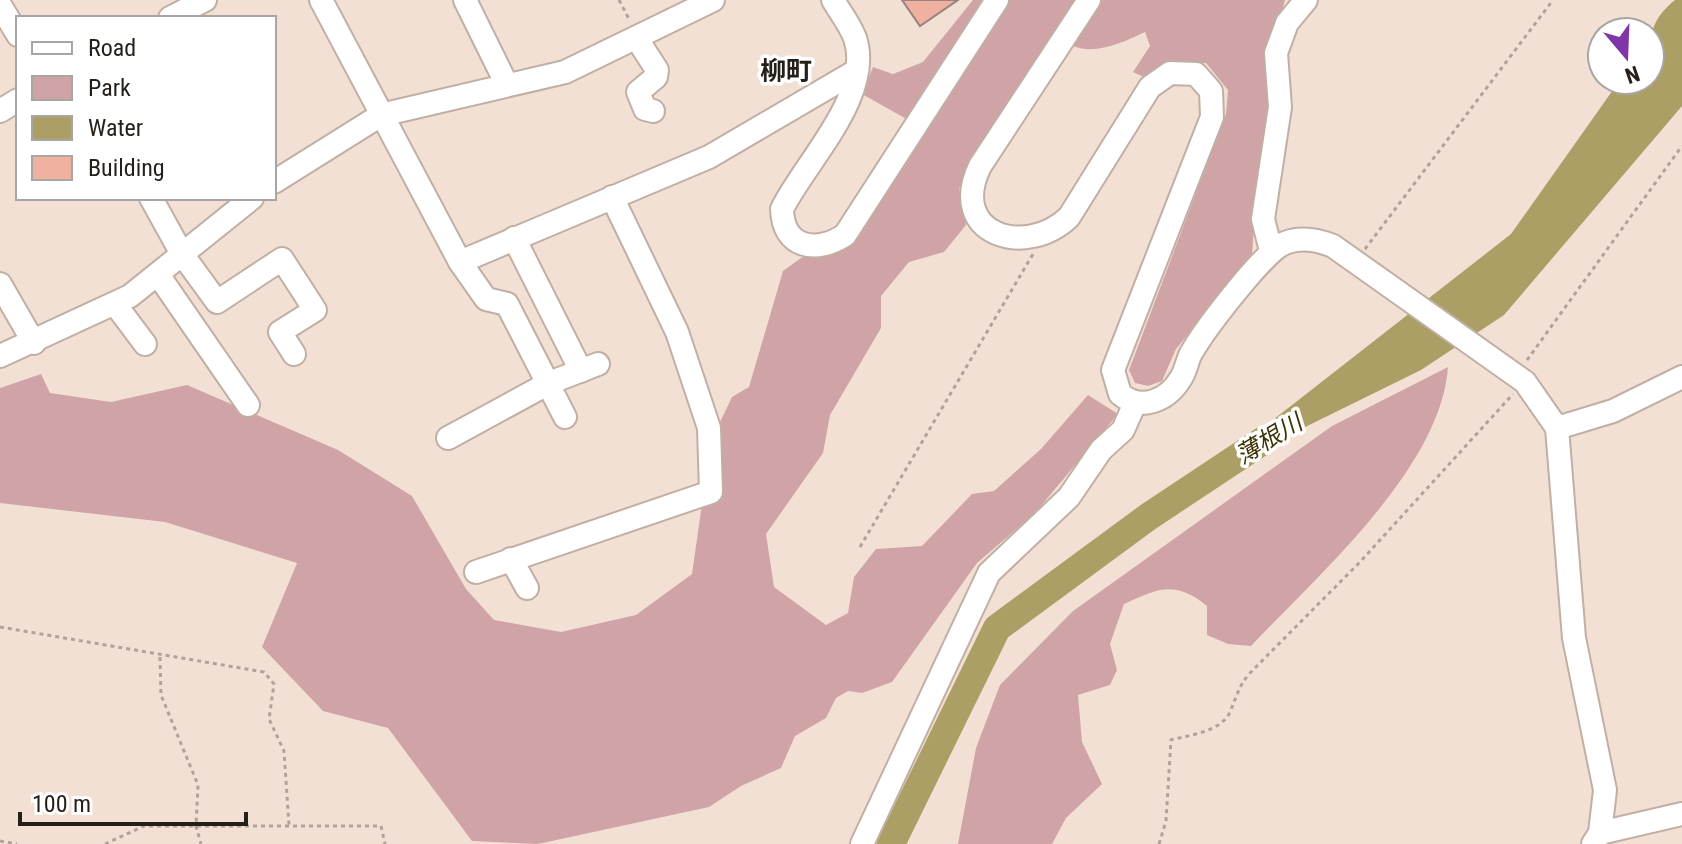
<svg xmlns="http://www.w3.org/2000/svg" width="1682" height="844" viewBox="0 0 1682 844" font-family="'Roboto Condensed','Noto Sans JP',sans-serif">
  <style>
    .green { fill: #d0a4a7 }
    .water { fill: #ab9f66 }
    .lines { fill: none; stroke-linecap: round; stroke-linejoin: round }
    .river { stroke: #ab9f66; stroke-width: 28 }
    .building { fill: #f0b1a0; stroke: #98837e; stroke-width: 2 }
    .minor-casing { stroke: #c1afa3; stroke-width: 26 }
    .path { stroke: #b1a299; stroke-width: 3; stroke-dasharray: 4 4; stroke-linecap: butt }
    .minor { stroke: #fff; stroke-width: 22 }
    .labels { text-anchor: middle; dominant-baseline: central; stroke-width: 7; stroke-linejoin: round; paint-order: stroke }
    .water-label { font-size: 24px; font-style: italic; fill: #3c3302; stroke: #fff }
    .quarter-label { font-size: 26px; font-weight: bold; fill: #251f1a; stroke: #fff }
  </style>
  <rect width="100%" height="100%" fill="#f3e0d4"/>
  <g class="green">
    <polygon points="973,0 990,0 910,121 862,94 873,67 893,74 923,62"/>
    <polygon points="1005,0 1077,0 967,166 959,189 966,225 944,252 909,262 881,296 881,328 830,415 823,453 766,534 774,587 826,625 848,613 854,577 876,549 922,546 972,494 994,491 1041,449 1088,395 1118,414 1035,513 977,563 892,682 862,693 848,691 836,698 826,718 795,736 781,768 741,786 709,807 538,844 472,841 388,728 323,711 262,647 297,563 165,522 0,503 0,388 41,374 50,393 111,402 187,385 338,450 412,496 466,589 494,620 561,632 636,615 692,574 711,441 732,397 749,387 783,271 808,253 822,253"/>
    <path d="M1100,0H1285L1265,74L1270,115L1254,224L1252,256L1176,349L1162,381L1148,386L1135,383L1129,370L1226,114L1228,90L1206,63H1165L1146,78L1133,72L1150,46L1145,32C1122,43 1094,56 1071,45Z"/>
    <path d="M1448,367C1441,468 1318,575 1251,646L1228,644L1207,635V606C1176,580 1158,588 1124,604L1110,644L1117,670L1110,685L1078,695L1082,742L1102,784L1066,818L1052,844H958L976,748L1000,685L1073,611L1332,426Z"/>
  </g>
  <path class="water" d="M1675,0H1682V106L1504,315L1421,370L1293,433L1231,475L1232,452L1511,234L1620,80H1650C1650,45 1645,24 1675,0Z"/>
  <g class="lines">
    <polyline class="river" points="891,844 997,628 1148,517 1264,440"/>
  </g>
  <polygon class="building" points="902,0 958,0 920,26"/>
  <g class="lines">
    <g class="minor-casing">
      <g id="minor">
        <polyline points="321,0 460,262 486,299 507,304 565,417"/>
        <polyline points="465,0 506,83"/>
        <path d="M833,0C840,12 850,25 855,38C874,95 805,162 782,209C783,248 816,254 845,235L997,0"/>
        <path d="M1089,0L980,166C947,234 1025,259 1069,217L1150,87L1170,73L1196,74L1211,91L1212,117L1113,370L1120,394C1142,412 1168,400 1181,378C1187,369 1187,358 1193,350C1206,328 1265,250 1285,243C1300,237 1318,240 1333,246L1525,382L1557,428L1574,638L1605,790L1600,833L1593,844"/>
        <polyline points="0,5 18,35"/>
        <polyline points="170,18 205,0"/>
        <polyline points="637,39 657,70 656,77 638,92 645,109 653,111"/>
        <polyline points="0,111 18,100"/>
        <polyline points="274,182 381,115 565,72 713,0"/>
        <polyline points="151,198 182,254 217,302 282,259 315,310 280,332 294,354"/>
        <polyline points="514,238 581,371"/>
        <polyline points="1271,251 1263,219 1280,107 1276,53 1287,23 1306,0"/>
        <polyline points="460,262 709,157 856,71"/>
        <polyline points="159,276 248,405"/>
        <polyline points="0,284 34,343"/>
        <polyline points="115,304 145,344"/>
        <polyline points="0,356 130,296 252,198"/>
        <polyline points="1557,428 1613,411 1682,377"/>
        <polyline points="448,438 549,383 598,364"/>
        <polyline points="511,559 527,588"/>
        <polyline points="476,572 711,492 709,428 677,332 612,197"/>
        <polyline points="1600,833 1682,814"/>
        <polyline points="862,844 989,573 1069,497 1101,450 1123,430 1135,403"/>
      </g>
    </g>
    <g class="path">
      <polyline points="619,0 630,21"/>
      <polyline points="1365,249 1553,0"/>
      <polyline points="1527,360 1682,146"/>
      <polyline points="860,547 1033,254"/>
      <polyline points="0,627 264,672 274,684 269,719 284,751 289,825"/>
      <polyline points="160,657 161,695 198,785 196,826 201,844"/>
      <polyline points="0,841 17,844"/>
      <polyline points="105,844 144,826 381,826 385,844"/>
      <path d="M1159,844L1166,821L1171,740C1189,735 1219,732 1229,714C1236,699 1238,687 1249,674L1360,562L1513,394"/>
    </g>
    <use href="#minor" class="minor"/>
  </g>
  <g class="labels">
    <g class="water-label">
      <text transform="translate(1269 439) rotate(-31)">薄根川</text>
    </g>
    <g class="quarter-label">
      <text x="786" y="71">柳町</text>
    </g>
  </g>
  <rect x="16" y="16" width="260" height="184" fill="#ffffff" stroke="#a8a5a3" stroke-width="2"/>
  <rect x="32" y="42" width="40" height="12" fill="#ffffff" stroke="#a8a5a3" stroke-width="2"/>
  <text x="88" y="56" font-size="24" fill="#251f1a">Road</text>
  <rect x="32" y="76" width="40" height="24" fill="#d0a4a7" stroke="#a8a5a3" stroke-width="2"/>
  <text x="88" y="96" font-size="24" fill="#251f1a">Park</text>
  <rect x="32" y="116" width="40" height="24" fill="#ab9f66" stroke="#a8a5a3" stroke-width="2"/>
  <text x="88" y="136" font-size="24" fill="#251f1a">Water</text>
  <rect x="32" y="156" width="40" height="24" fill="#f0b1a0" stroke="#a8a5a3" stroke-width="2"/>
  <text x="88" y="176" font-size="24" fill="#251f1a">Building</text>
  <g transform="translate(1626 56) rotate(161)"><circle r="38" fill="#ffffff" stroke="#a8a5a3" stroke-width="2"/>
  <path d="M0-6L14 30L0 20L-14 30Z" fill="#8036a7"/>
  <text y="-12" font-size="22" font-weight="bold" text-anchor="middle" fill="#251f1a">N</text>
  </g>
  <path d="M20 812v12h226v-12" fill="none" stroke="#251f1a" stroke-width="4"/>
  <text x="32" y="812" font-size="24" fill="#251f1a" stroke="#ffffff" stroke-width="6" paint-order="stroke">100 m</text>
</svg>
